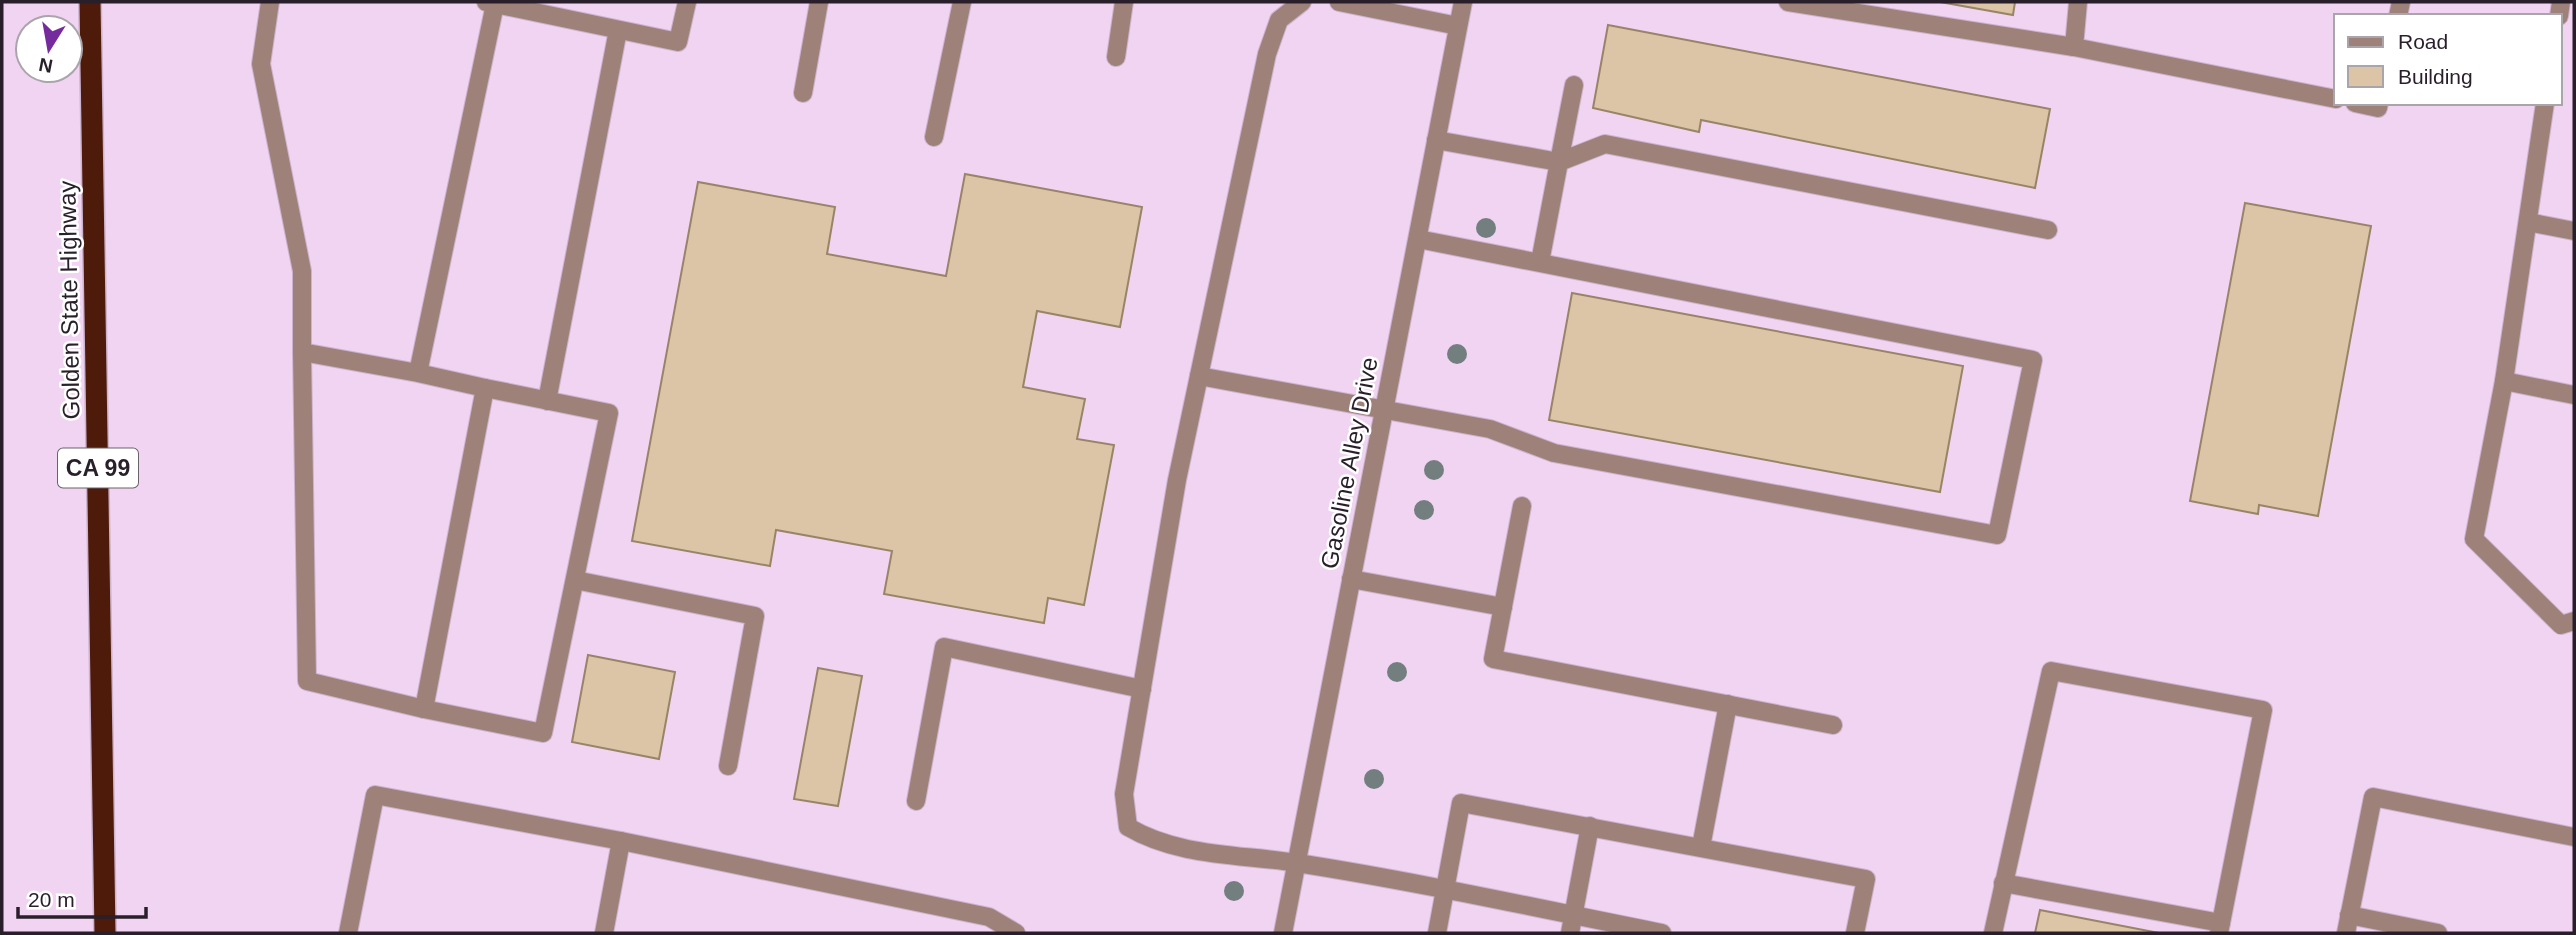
<svg xmlns="http://www.w3.org/2000/svg" width="2576" height="935" viewBox="0 0 2576 935" font-family="Helvetica,sans-serif">
  <style>
    .building { fill: #dcc5a6; stroke: #9a8468; stroke-width: 2 }
    .lines { fill: none; stroke-linecap: round; stroke-linejoin: round }
    .minor-casing { stroke: #ccb3cd; stroke-width: 20 }
    .highway-casing { stroke: #ccb3cd; stroke-width: 24 }
    .minor { stroke: #9e827a; stroke-width: 18 }
    .highway { stroke: #4e1b0b; stroke-width: 21 }
    .tree { fill: #737f7f }
    .labels { text-anchor: middle; dominant-baseline: central; stroke-width: 5; stroke-linejoin: round; paint-order: stroke }
    .shield { fill: #fff; stroke: #69626a; stroke-width: 2 }
    .shield-label { font-size: 23px; font-weight: bold; fill: #291f2a }
    .street-label { font-size: 24px; fill: #291f2a; stroke: #fff }
  </style>
  <rect width="100%" height="100%" fill="#f0d4f1"/>
  <g class="building">
    <polygon points="1940,2 2015,2 2013,15"/>
    <polygon points="1608,25 2050,109 2035,188 1701,120 1699,132 1593,108"/>
    <polygon points="965,174 1142,207 1120,327 1037,311 1023,387 1085,399 1077,439 1114,445 1084,605 1048,598 1044,623 884,594 892,551 776,530 770,566 632,541 698,182 835,207 827,254 946,276"/>
    <polygon points="2245,203 2371,226 2318,516 2259,505 2258,514 2190,501"/>
    <polygon points="1572,293 1963,366 1940,492 1549,420"/>
    <polygon points="588,655 675,672 659,759 572,742"/>
    <polygon points="818,668 862,676 838,806 794,799"/>
    <polygon points="2040,910 2159,933 2035,933"/>
  </g>
  <g class="lines">
    <g class="minor-casing">
      <g id="minor">
        <polyline points="270,2 261,64 302,271 302,352"/>
        <polyline points="486,2 678,42 687,2"/>
        <path d="M1302,2L1279,20L1267,54L1177,480L1124,794L1128,827C1179,857 1239,854 1297,863C1419,882 1541,909 1662,933"/>
        <polyline points="1339,2 1458,26"/>
        <polyline points="1788,2 2074,47"/>
        <polyline points="2078,2 2074,47 2336,99"/>
        <polyline points="2398,16 2401,2"/>
        <polyline points="2559,16 2561,2"/>
        <polyline points="1116,57 1124,2"/>
        <polyline points="803,93 819,2"/>
        <polyline points="2355,103 2378,108 2379,103"/>
        <polyline points="2545,103 2504,381 2474,539 2561,625 2574,621"/>
        <polyline points="934,137 962,2"/>
        <polyline points="1436,140 1559,162 1574,85"/>
        <polyline points="2528,222 2574,231"/>
        <polyline points="1540,262 1559,162 1605,144 2048,230"/>
        <polyline points="418,373 485,388 424,709 307,681 302,352 418,373 495,4"/>
        <polyline points="1199,376 1490,429 1554,453 1997,535 2033,360 1418,239"/>
        <polyline points="2504,381 2574,395"/>
        <polyline points="547,401 618,30"/>
        <polyline points="1522,506 1493,659 1833,725"/>
        <polyline points="1351,579 1503,607"/>
        <polyline points="575,580 755,616 728,766"/>
        <polyline points="424,709 543,733 609,413 485,388"/>
        <polyline points="916,801 944,647 1142,689"/>
        <polyline points="1701,847 1728,704"/>
        <polyline points="2003,883 2221,923"/>
        <polyline points="2349,915 2438,933"/>
        <polyline points="348,933 375,795 621,841 989,917 1016,933"/>
        <polyline points="604,933 621,841"/>
        <polyline points="1283,933 1463,2"/>
        <polyline points="1437,933 1461,803 1866,879 1855,933"/>
        <polyline points="1570,933 1590,826"/>
        <polyline points="1993,933 2051,671 2263,710 2219,933"/>
        <polyline points="2346,933 2373,797 2574,837"/>
      </g>
    </g>
    <g class="highway-casing">
      <polyline id="highway" points="90,2 105,933"/>
    </g>
    <use href="#minor" class="minor"/>
    <use href="#highway" class="highway"/>
  </g>
  <g class="tree">
    <circle cx="1486" cy="228" r="10"/>
    <circle cx="1457" cy="354" r="10"/>
    <circle cx="1434" cy="470" r="10"/>
    <circle cx="1424" cy="510" r="10"/>
    <circle cx="1397" cy="672" r="10"/>
    <circle cx="1374" cy="779" r="10"/>
    <circle cx="1234" cy="891" r="10"/>
  </g>
  <g class="labels">
    <rect class="shield" x="58" y="448.5" width="80" height="39" rx="5"/>
    <g class="shield-label">
      <text x="98" y="468">CA 99</text>
    </g>
    <g class="street-label">
      <text transform="translate(69 300) rotate(-91)">Golden State Highway</text>
      <text transform="translate(1349 463) rotate(-79)">Gasoline Alley Drive</text>
    </g>
  </g>
  <rect width="2576" height="935" fill="none" stroke="#291f2a" stroke-width="7"/>
  <rect x="2334" y="14" width="228" height="91" fill="#ffffff" stroke="#a9a5aa" stroke-width="2"/>
  <rect x="2348" y="37" width="35" height="10" fill="#9e827a" stroke="#a9a5aa" stroke-width="2"/>
  <text x="2398" y="49" font-size="21" fill="#291f2a">Road</text>
  <rect x="2348" y="66" width="35" height="21" fill="#dcc5a6" stroke="#a9a5aa" stroke-width="2"/>
  <text x="2398" y="84" font-size="21" fill="#291f2a">Building</text>
  <g transform="translate(49 49) rotate(191)"><circle r="33" fill="#ffffff" stroke="#a9a5aa" stroke-width="2"/>
  <path d="M0-5L12 26L0 18L-12 26Z" fill="#752b9e"/>
  <text y="-10" font-size="19" font-weight="bold" text-anchor="middle" fill="#291f2a">N</text>
  </g>
  <path d="M18 907v10h128v-10" fill="none" stroke="#291f2a" stroke-width="3.5"/>
  <text x="28" y="907" font-size="21" fill="#291f2a" stroke="#ffffff" stroke-width="5" paint-order="stroke">20 m</text>
</svg>
